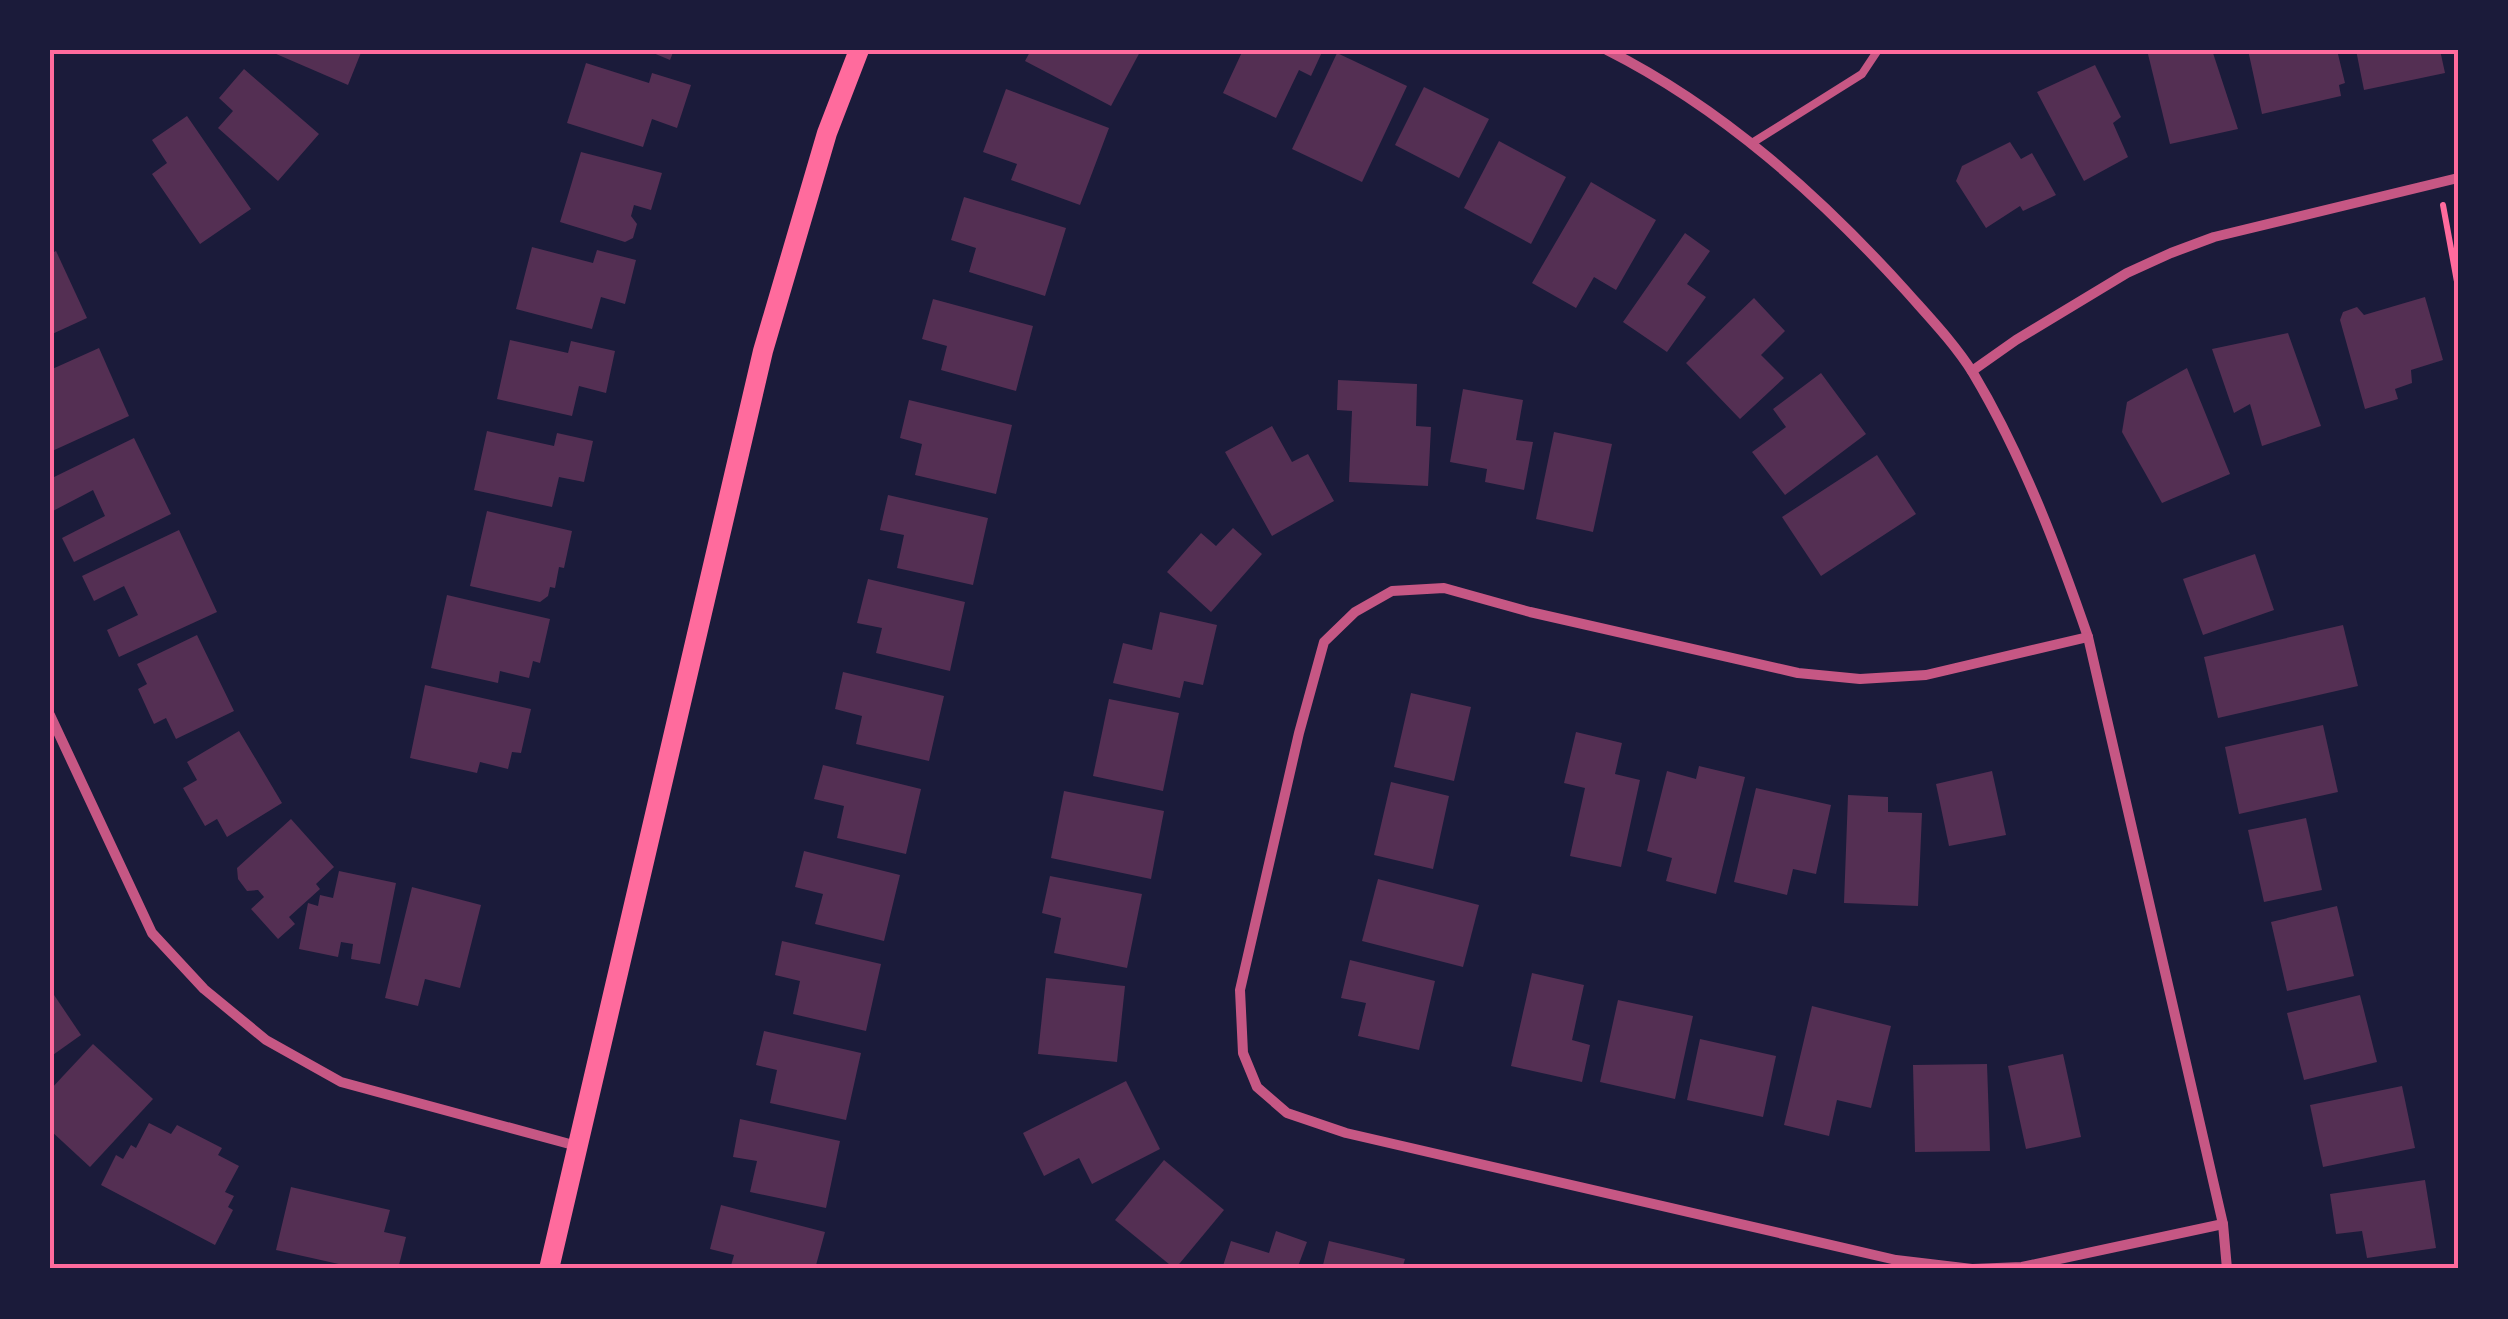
<svg xmlns="http://www.w3.org/2000/svg" width="2508" height="1319" viewBox="0 0 2508 1319" font-family="Ubuntu,sans-serif">
  <style>
    .building { fill: #542f53 }
    .lines { fill: none; stroke-linecap: round; stroke-linejoin: round }
    .path { stroke: #ff6b9d; stroke-width: 6 }
    .service { stroke: #c65784; stroke-width: 8 }
    .minor { stroke: #c65784; stroke-width: 10 }
    .secondary { stroke: #ff6b9d; stroke-width: 20 }
    .neatline { fill: none; stroke: #ff6b9d; stroke-width: 4 }
  </style>
  <rect width="100%" height="100%" fill="#1b1b3a"/>
  <g class="building">
    <polygon points="267,50 362,50 348,85"/>
    <polygon points="646,50 674,50 670,60"/>
    <polygon points="1031,50 1141,50 1111,106 1025,61"/>
    <polygon points="1243,50 1323,50 1311,76 1299,70 1276,118 1223,93"/>
    <polygon points="2147,50 2212,50 2238,129 2170,144"/>
    <polygon points="2248,50 2337,50 2345,83 2339,85 2341,96 2262,114"/>
    <polygon points="2356,50 2440,50 2445,73 2364,90"/>
    <polygon points="1337,53 1407,86 1362,182 1292,149"/>
    <polygon points="586,63 649,83 652,73 691,85 677,128 652,119 643,147 567,123"/>
    <polygon points="2095,65 2121,117 2113,123 2128,157 2084,181 2037,92"/>
    <polygon points="244,69 319,134 278,181 218,128 233,111 219,98"/>
    <polygon points="1424,87 1489,119 1459,178 1395,145"/>
    <polygon points="1006,89 1109,128 1080,205 1011,180 1017,164 983,152"/>
    <polygon points="187,116 251,209 200,244 152,174 167,163 152,140"/>
    <polygon points="1499,141 1566,177 1531,244 1464,208"/>
    <polygon points="2010,142 2021,159 2032,153 2056,195 2023,211 2020,206 1986,228 1956,181 1962,166"/>
    <polygon points="581,152 662,173 651,210 634,205 631,216 637,224 633,238 625,242 560,222"/>
    <polygon points="1591,182 1656,220 1616,290 1594,277 1576,308 1532,283"/>
    <polygon points="964,197 1066,228 1045,296 969,272 976,248 951,240"/>
    <polygon points="1685,233 1710,251 1687,284 1706,297 1667,352 1623,322"/>
    <polygon points="532,247 593,263 597,250 636,260 625,304 601,297 592,329 516,309"/>
    <polygon points="56,251 87,318 50,335 50,254"/>
    <polygon points="2425,297 2443,360 2411,370 2412,383 2395,389 2398,399 2365,409 2340,320 2343,312 2357,307 2364,315"/>
    <polygon points="1754,298 1785,331 1761,355 1784,378 1740,419 1686,363"/>
    <polygon points="933,299 1033,326 1016,391 941,370 947,346 922,339"/>
    <polygon points="2288,333 2321,426 2262,446 2250,404 2234,413 2212,349"/>
    <polygon points="510,340 568,353 571,341 615,351 606,393 579,386 572,416 497,399"/>
    <polygon points="99,348 129,416 50,452 50,370"/>
    <polygon points="2187,368 2230,474 2162,503 2122,432 2127,402"/>
    <polygon points="1821,373 1866,434 1785,495 1752,452 1786,427 1773,409"/>
    <polygon points="1338,380 1417,384 1416,426 1431,427 1428,486 1349,482 1352,411 1337,410"/>
    <polygon points="1463,389 1523,400 1516,440 1533,442 1524,490 1485,482 1487,469 1450,462"/>
    <polygon points="909,400 1012,425 996,494 915,475 922,444 900,438"/>
    <polygon points="1272,426 1292,462 1308,454 1334,501 1272,536 1225,452"/>
    <polygon points="487,431 554,446 557,433 593,441 584,482 559,477 552,507 474,490"/>
    <polygon points="1554,432 1612,444 1593,532 1536,519"/>
    <polygon points="134,438 171,514 74,562 62,538 105,516 93,490 51,512 50,479"/>
    <polygon points="1877,455 1916,514 1821,576 1782,517"/>
    <polygon points="888,495 988,518 973,585 897,568 904,535 880,530"/>
    <polygon points="487,511 572,531 564,568 559,567 555,588 550,587 548,596 540,602 470,586"/>
    <polygon points="1233,528 1262,554 1211,612 1167,572 1201,533 1216,546"/>
    <polygon points="179,530 217,612 119,657 107,630 138,615 124,586 94,601 82,576"/>
    <polygon points="2255,554 2274,610 2203,635 2183,579"/>
    <polygon points="868,579 965,602 950,671 876,653 882,628 857,623"/>
    <polygon points="447,595 550,619 540,663 533,661 529,678 500,671 498,683 431,668"/>
    <polygon points="1160,612 1217,625 1203,685 1184,681 1180,698 1113,683 1123,643 1152,650"/>
    <polygon points="2343,625 2358,686 2218,718 2204,657"/>
    <polygon points="197,635 234,711 176,739 166,718 154,724 138,689 147,684 137,664"/>
    <polygon points="843,672 944,696 929,761 856,744 862,716 835,709"/>
    <polygon points="425,685 531,709 521,753 512,752 508,769 480,762 477,773 410,758"/>
    <polygon points="1411,693 1471,707 1454,781 1394,767"/>
    <polygon points="1109,699 1179,713 1163,791 1093,776"/>
    <polygon points="2323,725 2338,792 2239,814 2225,747"/>
    <polygon points="239,731 282,803 227,837 217,819 205,826 183,788 197,780 187,762"/>
    <polygon points="1576,732 1622,743 1615,774 1640,780 1621,867 1570,856 1585,788 1564,783"/>
    <polygon points="823,765 921,789 906,854 837,838 844,806 814,799"/>
    <polygon points="1699,766 1745,777 1716,894 1666,881 1672,858 1647,851 1667,771 1696,779"/>
    <polygon points="1992,771 2006,835 1949,846 1936,784"/>
    <polygon points="1391,782 1449,796 1433,869 1374,855"/>
    <polygon points="1756,788 1831,805 1816,874 1793,869 1787,895 1734,882"/>
    <polygon points="1064,791 1164,811 1151,879 1051,858"/>
    <polygon points="1848,795 1888,797 1888,812 1922,813 1918,906 1844,903"/>
    <polygon points="2306,818 2322,890 2264,902 2248,830"/>
    <polygon points="291,819 334,867 316,884 320,889 289,917 295,924 278,939 251,909 264,897 258,890 247,891 238,879 237,868"/>
    <polygon points="804,851 900,875 884,941 815,924 823,894 795,887"/>
    <polygon points="339,871 396,883 380,964 351,959 353,944 341,942 338,957 299,949 308,903 318,906 320,895 333,898"/>
    <polygon points="1050,876 1142,894 1127,968 1054,953 1061,918 1042,913"/>
    <polygon points="1378,879 1479,905 1463,967 1362,941"/>
    <polygon points="412,887 481,905 460,988 425,979 418,1006 385,998"/>
    <polygon points="2337,906 2354,976 2287,991 2271,922"/>
    <polygon points="782,941 881,964 866,1031 793,1014 800,981 775,975"/>
    <polygon points="1350,960 1435,981 1419,1050 1358,1036 1366,1003 1341,998"/>
    <polygon points="1532,973 1584,985 1572,1040 1590,1045 1582,1082 1511,1066"/>
    <polygon points="1046,978 1125,986 1117,1062 1038,1054"/>
    <polygon points="50,989 81,1035 50,1057"/>
    <polygon points="2360,995 2377,1062 2304,1080 2287,1013"/>
    <polygon points="1618,1000 1693,1016 1675,1099 1600,1082"/>
    <polygon points="1812,1006 1891,1026 1871,1108 1837,1100 1829,1136 1784,1125"/>
    <polygon points="764,1031 861,1053 846,1120 770,1103 777,1070 756,1065"/>
    <polygon points="1700,1039 1776,1056 1763,1117 1687,1100"/>
    <polygon points="93,1044 153,1099 90,1167 50,1130 50,1090"/>
    <polygon points="2063,1054 2081,1137 2026,1149 2008,1066"/>
    <polygon points="1987,1064 1990,1151 1915,1152 1913,1065"/>
    <polygon points="1126,1081 1160,1149 1092,1184 1079,1158 1044,1176 1023,1133"/>
    <polygon points="2402,1086 2415,1148 2323,1167 2310,1105"/>
    <polygon points="740,1119 840,1141 826,1208 750,1192 757,1161 733,1157"/>
    <polygon points="149,1123 171,1134 177,1125 222,1148 218,1155 239,1166 225,1192 234,1196 228,1207 233,1210 215,1245 101,1185 116,1155 123,1159 131,1145 136,1148"/>
    <polygon points="1164,1160 1224,1210 1175,1269 1115,1220"/>
    <polygon points="2425,1180 2436,1248 2367,1258 2362,1231 2336,1234 2330,1194"/>
    <polygon points="291,1187 390,1210 384,1232 406,1237 398,1269 361,1269 276,1250"/>
    <polygon points="721,1205 825,1232 815,1269 730,1269 734,1255 710,1249"/>
    <polygon points="1276,1231 1307,1242 1297,1269 1222,1269 1231,1241 1269,1253"/>
    <polygon points="1329,1241 1405,1259 1402,1269 1322,1269"/>
  </g>
  <g class="lines">
    <polyline class="path" points="2443,205 2458,287"/>
    <polyline class="service" points="1752,143 1862,74 1878,50"/>
    <g class="minor">
      <path d="M1607,50C1722,108 1820,196 1906,291C1929,317 1955,344 1973,373C2022,455 2057,547 2088,637L2223,1224L2227,1269"/>
      <polyline points="1972,371 2016,340 2127,273 2171,253 2214,237 2458,178"/>
      <polyline points="2088,637 1926,675 1860,679 1798,673 1530,612 1444,588 1392,591 1355,612 1324,642 1299,733 1240,990 1243,1053 1257,1087 1287,1113 1346,1133 1896,1260 1972,1269 2022,1267 2223,1224"/>
      <polyline points="50,715 152,933 204,989 266,1040 341,1082 577,1146"/>
    </g>
    <polyline class="secondary" points="549,1269 763,351 827,133 859,50"/>
  </g>
  <rect width="2508" height="1319" fill="none" stroke="#1b1b3a" stroke-width="105"/>
  <rect x="52" y="52" width="2404" height="1214" class="neatline"/>
</svg>
